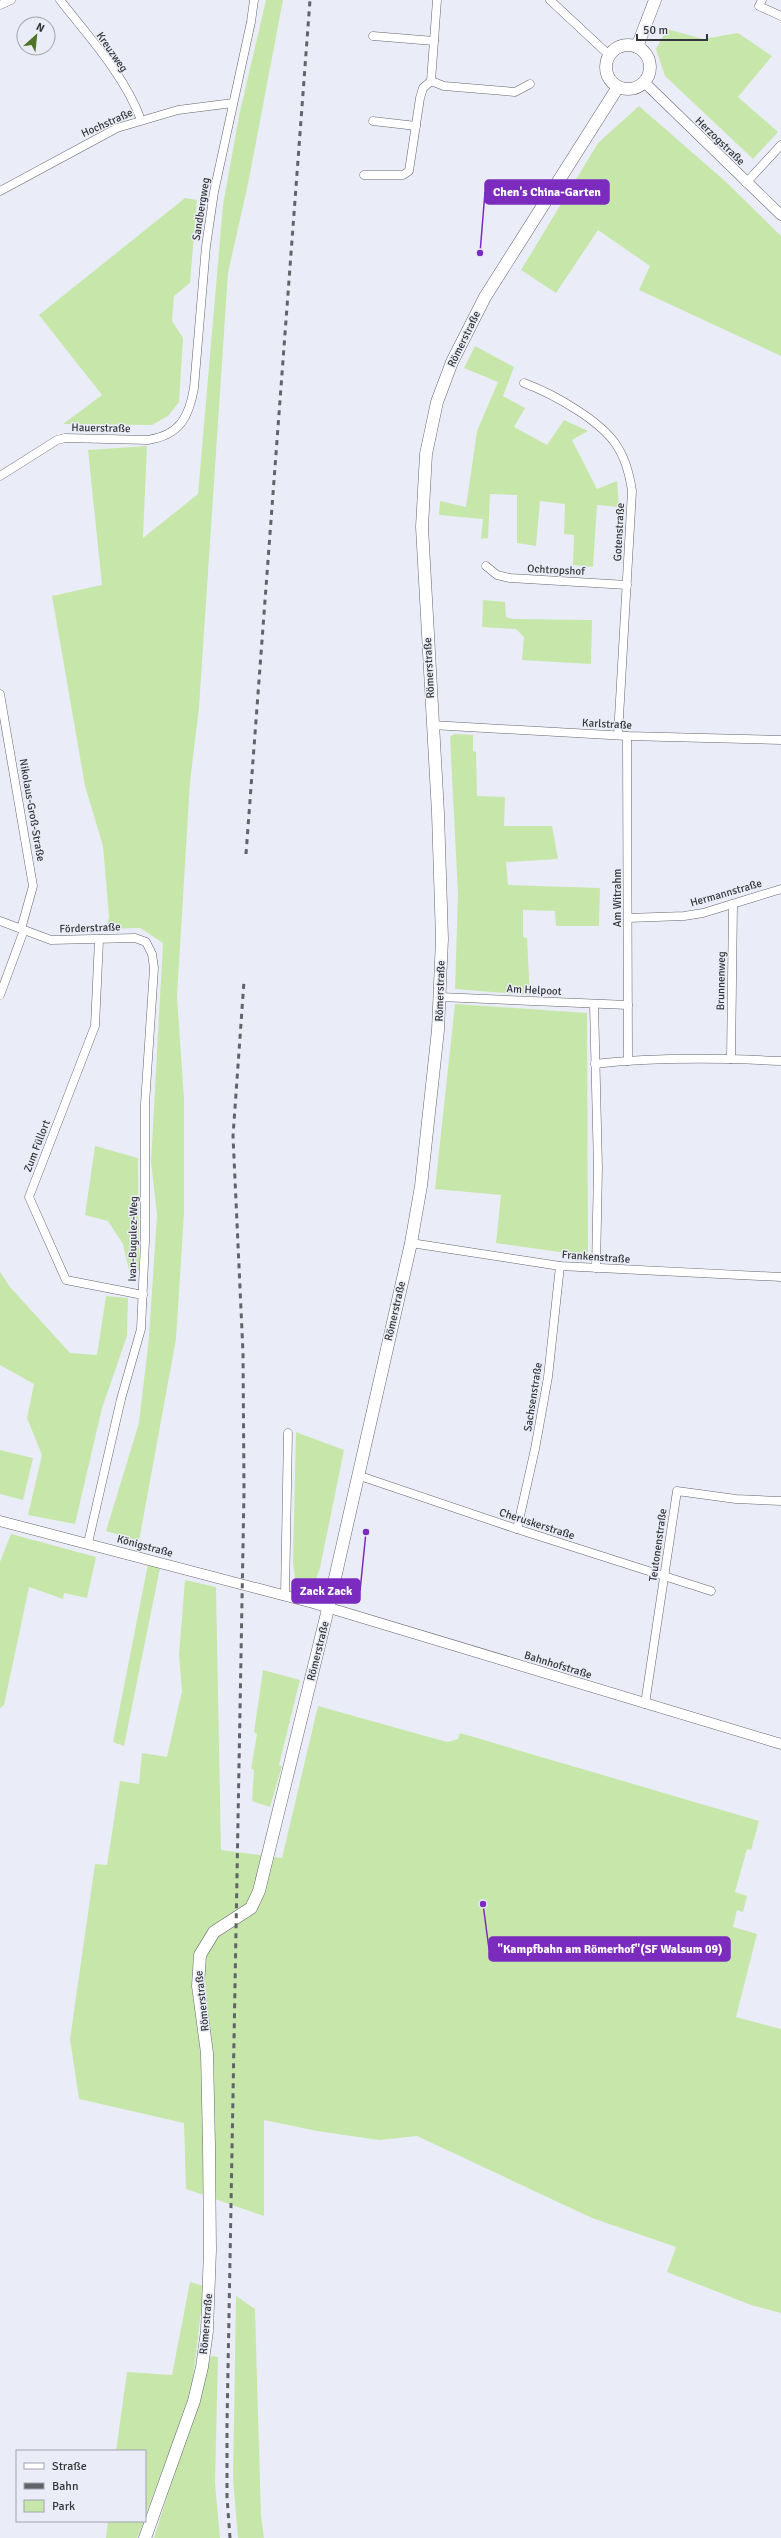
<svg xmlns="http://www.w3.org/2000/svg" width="781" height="2538" viewBox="0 0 781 2538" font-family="Signika,sans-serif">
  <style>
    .green { fill: #c7e7aa }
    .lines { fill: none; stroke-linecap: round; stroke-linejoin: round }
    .minor-casing { stroke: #64666f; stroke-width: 9 }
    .tertiary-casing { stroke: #64666f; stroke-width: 11 }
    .secondary-casing { stroke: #64666f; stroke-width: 13 }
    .minor { stroke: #fff; stroke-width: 8 }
    .tertiary { stroke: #fff; stroke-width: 10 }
    .secondary { stroke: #fff; stroke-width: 12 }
    .rail { stroke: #616368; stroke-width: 3; stroke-dasharray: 5 5; stroke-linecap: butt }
    .labels { text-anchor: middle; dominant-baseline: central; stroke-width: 3; stroke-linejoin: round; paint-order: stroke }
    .street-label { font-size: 11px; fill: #353639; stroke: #eaedf7 }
    .leader { fill: none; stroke: #7b2cbf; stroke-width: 1.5 }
    .callout-dot { fill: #7b2cbf; stroke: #eaedf7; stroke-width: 1.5 }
    .callout { fill: #7b2cbf; stroke: #7b2cbf; stroke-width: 1.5 }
    .callout-label { font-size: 12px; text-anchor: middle; font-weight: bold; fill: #fff }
  </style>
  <rect width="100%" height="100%" fill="#eaedf7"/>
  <g class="green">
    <polygon points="266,0 283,0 248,184 228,273 199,707 190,782 177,996 184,1099 184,1214 176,1339 139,1541 106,1531 139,1423 149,1337 157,1215 151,1162 163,943 140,928 106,929 109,917 103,846 85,786 52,596 102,585 88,450 147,446 143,538 198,494 223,205 239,116"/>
    <polygon points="667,29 703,39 738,33 772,56 738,97 778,132 753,159 665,76 656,49"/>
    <polygon points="639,106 725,181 781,236 781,356 639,290 650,266 598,230 556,293 521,270 598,143"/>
    <polygon points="185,198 197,200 190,283 174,296 172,321 183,338 179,402 168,416 152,425 63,424 102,395 39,315"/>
    <polygon points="475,346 514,367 503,396 525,408 514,427 547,445 564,420 588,431 572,440 597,489 617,481 619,507 597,505 593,567 573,565 574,535 564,534 565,504 540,501 536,546 517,543 517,495 490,494 488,538 481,539 483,519 439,515 440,501 466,507 477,431 498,382 464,368"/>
    <polygon points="483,600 505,602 506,617 513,619 592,620 591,664 522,660 524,637 516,629 482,627"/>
    <polygon points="454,734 473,735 473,751 476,752 477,796 505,797 504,826 552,826 558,859 506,862 508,885 600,888 599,926 556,926 555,911 523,910 523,937 527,938 530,995 455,989 458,894 450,737"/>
    <polygon points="455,1004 587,1013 588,1256 496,1243 501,1195 435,1189"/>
    <polygon points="95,1146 138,1158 139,1270 129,1270 123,1244 108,1221 85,1215"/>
    <polygon points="0,1272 10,1287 70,1353 97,1355 106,1296 128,1298 127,1336 102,1408 75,1524 28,1515 42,1455 27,1418 34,1384 0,1365"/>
    <polygon points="296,1432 344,1450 320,1568 315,1582 305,1585 295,1578 293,1563"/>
    <polygon points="0,1450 33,1458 23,1500 0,1494"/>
    <polygon points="11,1534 96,1557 87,1598 64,1593 63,1599 29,1587 4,1705 0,1708 0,1562"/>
    <polygon points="148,1564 160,1568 124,1746 113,1742"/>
    <polygon points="185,1580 216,1587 221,1850 282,1858 318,1706 447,1742 458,1739 460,1733 759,1821 751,1850 747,1849 735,1892 747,1896 743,1912 737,1910 733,1927 757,1934 736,2017 781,2029 781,2313 751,2305 667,2272 676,2247 592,2218 417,2136 379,2140 317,2131 264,2120 264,2216 186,2189 184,2123 79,2099 70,2039 95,1864 107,1865 120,1781 139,1784 142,1753 167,1757 182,1691 179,1655"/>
    <polygon points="263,1670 300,1680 279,1765 282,1766 270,1807 252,1801 254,1770 251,1769 257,1734 254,1732"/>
    <polygon points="190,2282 204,2286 191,2394 145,2517 145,2451 116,2451 127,2372 172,2375"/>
    <polygon points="236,2296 255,2309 261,2516 264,2538 238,2538 233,2479"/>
    <polygon points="211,2356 218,2357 215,2483 220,2538 154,2538"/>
    <polygon points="108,2521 144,2521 137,2538 106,2538"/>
  </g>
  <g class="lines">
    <g class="minor-casing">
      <g id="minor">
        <path d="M60,0C89,37 125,76 141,120"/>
        <polyline points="550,0 609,55"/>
        <polyline points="762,0 759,6 781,16"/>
        <polyline points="0,5 11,0"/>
        <polyline points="373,36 434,41"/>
        <polyline points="431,81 444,86 515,92 530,84"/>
        <polyline points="373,121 416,126"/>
        <polyline points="364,175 403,175 409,171 420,98 423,88 431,81 437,0"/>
        <polyline points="746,183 781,145"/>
        <polyline points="0,191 117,128 178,110 233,103"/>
        <path d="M524,383C543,390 560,399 577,410C611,432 626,449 632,491L618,735"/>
        <path d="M0,476L57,440L65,438L148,440C180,435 189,417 194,388L206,246L214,192L251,22L254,0"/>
        <polyline points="486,566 497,575 510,578 627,585"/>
        <polyline points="0,694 33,886 21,929"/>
        <polyline points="432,725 627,736 781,740"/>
        <polyline points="627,736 628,1061"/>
        <polyline points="628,918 684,916 703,913 781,889"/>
        <polyline points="0,921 51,940 135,938 146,942 152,954 154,968 145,1104 145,1241 141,1329 121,1399 88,1543"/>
        <polyline points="99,940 95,1026 29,1197 66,1280 143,1295"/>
        <polyline points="0,995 24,930"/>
        <polyline points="440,997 628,1005"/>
        <polyline points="594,1004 598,1168 596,1268"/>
        <polyline points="731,1059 733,904"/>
        <path d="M595,1064C656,1057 719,1058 781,1061"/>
        <polyline points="411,1243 560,1266 781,1277"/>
        <polyline points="357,1475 517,1529 711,1591"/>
        <polyline points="517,1529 535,1449 548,1377 560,1266"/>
        <polyline points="285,1595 288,1433"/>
        <polyline points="645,1704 677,1491 736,1499 781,1501"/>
      </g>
    </g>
    <g class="tertiary-casing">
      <g id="tertiary">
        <polyline points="644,82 781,215"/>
        <polyline points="0,1521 313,1603 781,1744"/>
      </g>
    </g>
    <g class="secondary-casing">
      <g id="secondary">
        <circle cx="628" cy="67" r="22"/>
        <polyline points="637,47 655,0"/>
        <polyline points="145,2538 194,2401 202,2367 207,2331 210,2250 209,2146 207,2053 198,1986 200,1955 214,1932 251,1908 259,1891 328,1609 411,1243 421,1186 438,1030 442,939 438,813 422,527 426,454 437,402 452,362 485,297 618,87"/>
      </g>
    </g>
    <use href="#minor" class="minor"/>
    <use href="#tertiary" class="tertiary"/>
    <use href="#secondary" class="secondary"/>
    <g class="rail">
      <polyline points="246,854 310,0"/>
      <polyline points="230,2538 227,2497 227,2425 244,1491 243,1353 233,1136 244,981"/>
    </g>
  </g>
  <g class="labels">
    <g class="street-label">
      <text transform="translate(112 52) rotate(55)">Kreuzweg</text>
      <text transform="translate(107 123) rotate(-24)">Hochstraße</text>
      <text transform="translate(720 141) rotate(44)">Herzogstraße</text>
      <text transform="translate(201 209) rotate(-81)">Sandbergweg</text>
      <text transform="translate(464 339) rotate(-64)">Römerstraße</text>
      <text transform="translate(101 428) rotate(1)">Hauerstraße</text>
      <text transform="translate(619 532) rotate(-87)">Gotenstraße</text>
      <text transform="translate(556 570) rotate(3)">Ochtropshof</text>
      <text transform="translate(429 668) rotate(-93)">Römerstraße</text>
      <text transform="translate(607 724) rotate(3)">Karlstraße</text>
      <text transform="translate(32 810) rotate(80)">Nikolaus-Groß-Straße</text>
      <text transform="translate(726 893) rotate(-16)">Hermannstraße</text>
      <text transform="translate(617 898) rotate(-90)">Am Witrahm</text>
      <text transform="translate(90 928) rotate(-2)">Förderstraße</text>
      <text transform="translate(721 981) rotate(-89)">Brunnenweg</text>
      <text transform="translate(534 990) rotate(3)">Am Helpoot</text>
      <text transform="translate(440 991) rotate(-88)">Römerstraße</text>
      <text transform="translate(37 1146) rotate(-69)">Zum Füllort</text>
      <text transform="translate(133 1239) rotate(-89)">Ivan-Bugulez-Weg</text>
      <text transform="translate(596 1257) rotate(4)">Frankenstraße</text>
      <text transform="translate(395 1311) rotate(-77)">Römerstraße</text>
      <text transform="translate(533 1397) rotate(-81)">Sachsenstraße</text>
      <text transform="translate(537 1524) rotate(18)">Cheruskerstraße</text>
      <text transform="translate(658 1545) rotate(-82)">Teutonenstraße</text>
      <text transform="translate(145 1546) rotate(15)">Königstraße</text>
      <text transform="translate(318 1651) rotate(-76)">Römerstraße</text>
      <text transform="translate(558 1665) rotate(17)">Bahnhofstraße</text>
      <text transform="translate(202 2001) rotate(-96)">Römerstraße</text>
      <text transform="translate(206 2324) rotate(-85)">Römerstraße</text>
    </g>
  </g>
  <path class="leader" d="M480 253L485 192M366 1532L360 1591M483 1904L489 1949"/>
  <g class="callout-dot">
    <circle cx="480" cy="253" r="4"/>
    <circle cx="366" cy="1532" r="4"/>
    <circle cx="483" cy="1904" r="4"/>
  </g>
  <g class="callout">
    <rect x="485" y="180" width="124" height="24" rx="4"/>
    <rect x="292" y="1579" width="68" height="24" rx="4"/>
    <rect x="489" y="1937" width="241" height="24" rx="4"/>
  </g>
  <g class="callout-label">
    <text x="547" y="196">Chen's China-Garten</text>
    <text x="326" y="1595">Zack Zack</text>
    <text x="610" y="1953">"Kampfbahn am Römerhof"(SF Walsum 09)</text>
  </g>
  <rect x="16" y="2450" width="130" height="72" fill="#eaedf7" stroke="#a2a4ab"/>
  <rect x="24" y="2463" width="20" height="6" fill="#ffffff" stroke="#a2a4ab"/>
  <text x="52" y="2470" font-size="12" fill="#353639">Straße</text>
  <rect x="24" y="2483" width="20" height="6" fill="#616368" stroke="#a2a4ab"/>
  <text x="52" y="2490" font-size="12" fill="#353639">Bahn</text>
  <rect x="24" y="2500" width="20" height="12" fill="#c7e7aa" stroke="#a2a4ab"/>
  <text x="52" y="2510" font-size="12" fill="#353639">Park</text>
  <g transform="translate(36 36) rotate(27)"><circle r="19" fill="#eaedf7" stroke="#a2a4ab"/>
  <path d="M0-3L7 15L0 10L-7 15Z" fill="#507229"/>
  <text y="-6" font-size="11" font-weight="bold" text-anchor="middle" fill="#353639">N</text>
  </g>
  <path d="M637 34v6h70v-6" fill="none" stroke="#353639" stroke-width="2"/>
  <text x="643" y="34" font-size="12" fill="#353639" stroke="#eaedf7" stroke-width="3" paint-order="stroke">50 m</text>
</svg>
